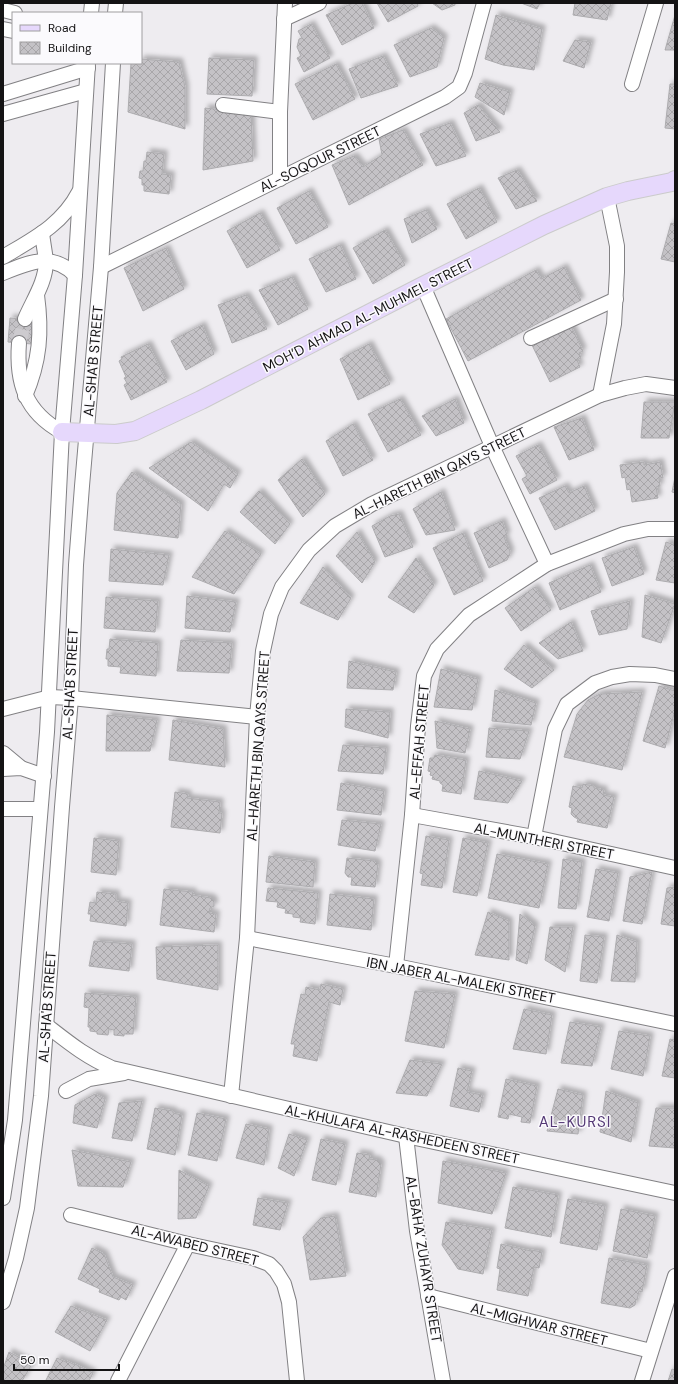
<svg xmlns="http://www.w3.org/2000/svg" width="678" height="1384" viewBox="0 0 678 1384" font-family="'DM Sans',sans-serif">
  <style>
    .building { fill: url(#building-cross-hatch); stroke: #adacaf; filter: url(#shadow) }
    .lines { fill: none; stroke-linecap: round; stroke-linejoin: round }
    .minor-tunnel { stroke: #cdcbcf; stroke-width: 14; stroke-dasharray: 14 7; stroke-linecap: butt }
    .minor-casing { stroke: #828184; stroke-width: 16 }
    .major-casing { stroke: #cbcbcb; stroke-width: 20 }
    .minor { stroke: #fff; stroke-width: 14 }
    .major { stroke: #e6d8fc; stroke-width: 18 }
    .labels { text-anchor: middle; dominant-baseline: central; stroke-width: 3; stroke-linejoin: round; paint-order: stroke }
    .street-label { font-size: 14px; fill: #141314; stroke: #fbfafd }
    .neighbourhood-label { font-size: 15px; letter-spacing: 1px; fill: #553a76; stroke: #fbfafd }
  </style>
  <defs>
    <pattern id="building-cross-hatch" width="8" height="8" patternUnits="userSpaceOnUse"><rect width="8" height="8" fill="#c4c2c6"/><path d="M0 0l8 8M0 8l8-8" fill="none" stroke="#a8a6a9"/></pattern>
    <filter id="shadow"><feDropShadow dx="3.5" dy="-3.5" stdDeviation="2" flood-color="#0004"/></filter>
  </defs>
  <rect width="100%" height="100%" fill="#eeecf0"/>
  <g class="building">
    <polygon points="353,3 362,3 374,28 342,45 326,15"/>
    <polygon points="377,3 417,3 418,6 388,22"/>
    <polygon points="432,3 455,3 455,5 442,10"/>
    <polygon points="521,3 540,3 537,9"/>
    <polygon points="575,3 611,3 607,20 573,15"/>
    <polygon points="496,15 542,29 534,70 503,65 485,59"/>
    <polygon points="675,15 675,50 665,50"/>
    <polygon points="311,24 330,58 304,72 297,58 301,56 297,47 299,39 302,38 298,31"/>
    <polygon points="431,28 444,38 437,67 410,77 394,45"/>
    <polygon points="575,40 591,42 584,68 563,61"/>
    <polygon points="383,56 398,86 361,98 349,69"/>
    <polygon points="209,58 254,60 252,96 207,94"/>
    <polygon points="141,59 179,62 185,87 185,129 128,112 131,63 141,63"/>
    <polygon points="336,64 355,99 313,120 295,84"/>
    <polygon points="480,83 510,92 504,115 475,97"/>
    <polygon points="670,84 675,84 675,129 665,128"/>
    <polygon points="478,105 500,132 476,141 464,113"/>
    <polygon points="205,108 251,113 253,161 203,170"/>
    <polygon points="450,123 466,156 436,166 420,134"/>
    <polygon points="403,130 423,165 349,205 332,165 354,156 363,167 382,155 379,139"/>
    <polygon points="147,152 164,154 162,174 171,175 169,194 144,191 144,185 142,185 142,179 139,178 140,171 143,171 144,161 146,161"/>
    <polygon points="517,170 537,201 516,209 498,178"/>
    <polygon points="479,188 497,222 466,239 447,204"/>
    <polygon points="309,191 328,227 296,244 277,208"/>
    <polygon points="426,210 437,229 412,243 404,219"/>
    <polygon points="260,213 280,250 247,268 227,231"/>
    <polygon points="671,223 675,224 675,262 661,259"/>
    <polygon points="385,230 405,265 373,284 353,248"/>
    <polygon points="340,245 356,279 326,292 309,259"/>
    <polygon points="166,248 184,289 143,311 124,268"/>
    <polygon points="564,267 581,300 468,361 446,319 536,270 541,279"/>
    <polygon points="292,277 308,309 278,325 259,290"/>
    <polygon points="246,295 267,329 232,343 218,305"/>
    <polygon points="10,318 35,320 32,344 8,342"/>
    <polygon points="570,324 583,351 579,353 581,358 577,360 580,367 550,382 531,343"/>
    <polygon points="202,325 214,354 186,370 171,341"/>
    <polygon points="148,344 167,382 131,400 124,385 127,383 124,378 126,377 119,361 122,359 121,357"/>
    <polygon points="369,344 390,384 358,400 340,359"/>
    <polygon points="400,399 421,435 388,452 368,414"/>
    <polygon points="455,399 464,423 436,436 422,416"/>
    <polygon points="644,402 675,402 669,438 641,438"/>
    <polygon points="582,418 594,450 569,460 554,427"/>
    <polygon points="353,424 373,460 343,476 326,441"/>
    <polygon points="191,442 238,474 230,488 224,484 208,511 149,468"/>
    <polygon points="538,445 557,480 530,494 522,479 527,476 516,456"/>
    <polygon points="302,459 325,494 303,517 278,480"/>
    <polygon points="644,462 644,465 660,462 663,478 659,478 660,486 656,487 658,498 632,502 630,489 627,490 625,477 622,478 620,465"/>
    <polygon points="132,472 181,504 178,538 114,530 117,493"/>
    <polygon points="675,477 675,493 672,492"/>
    <polygon points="565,486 569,493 584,486 595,511 555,530 539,498"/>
    <polygon points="259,491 290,524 275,544 240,512"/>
    <polygon points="441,492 455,530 426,535 413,509"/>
    <polygon points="399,514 413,547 385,557 372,526 390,516"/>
    <polygon points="502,521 507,535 504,537 510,551 510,554 507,560 489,568 474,533"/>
    <polygon points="225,531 261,554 234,594 192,577"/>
    <polygon points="357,532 375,562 362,583 336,556"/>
    <polygon points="463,533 483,581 454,595 433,548"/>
    <polygon points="666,542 675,545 675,583 656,580"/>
    <polygon points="634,547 644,574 612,586 602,558"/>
    <polygon points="111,549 169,555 163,585 109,581"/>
    <polygon points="416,558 434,585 414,613 388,597"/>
    <polygon points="590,565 601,592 560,610 549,583"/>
    <polygon points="323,567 351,598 338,620 300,603"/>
    <polygon points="535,587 551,610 521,631 505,608"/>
    <polygon points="645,595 675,604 661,643 642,637"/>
    <polygon points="187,596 236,602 230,632 185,628"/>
    <polygon points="106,597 158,601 155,632 104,628"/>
    <polygon points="630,601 627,629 599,635 591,611"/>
    <polygon points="571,622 583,651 558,659 539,643"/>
    <polygon points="110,639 158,643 156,676 120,673 121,667 108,666 108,659 106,659 107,649 109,649"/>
    <polygon points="181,640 232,643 229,673 177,671"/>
    <polygon points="524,645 554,670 532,688 504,669"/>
    <polygon points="349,661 396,672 393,690 347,688"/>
    <polygon points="441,669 478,679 472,710 434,707"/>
    <polygon points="659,686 675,691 675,710 665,748 643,741"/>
    <polygon points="495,690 536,703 531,725 492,721"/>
    <polygon points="642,692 622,770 564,757 577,714 588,700 600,694"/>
    <polygon points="346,709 390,712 388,738 345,727"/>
    <polygon points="107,715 157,720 150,751 106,751"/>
    <polygon points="173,720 223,729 225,767 169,760"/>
    <polygon points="435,721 470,729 465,753 437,748"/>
    <polygon points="489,728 529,731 520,759 486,757"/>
    <polygon points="343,745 386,748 383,774 338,771"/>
    <polygon points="435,755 466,760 461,794 442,791 443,785 440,783 440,781 432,779 433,776 430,775 431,772 428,771 430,758 434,758"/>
    <polygon points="479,771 522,781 508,803 474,799"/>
    <polygon points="341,783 384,791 381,815 337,810"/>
    <polygon points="583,784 594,786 594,788 604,790 603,795 614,797 607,828 577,822 578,819 574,817 571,814 572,808 569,807 573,786 582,788"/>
    <polygon points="175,792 188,794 187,798 220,802 219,813 222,813 220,833 171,827"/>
    <polygon points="342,820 381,824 375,851 338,845"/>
    <polygon points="426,836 449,840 442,888 421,885 423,874 420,873"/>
    <polygon points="94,838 119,841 116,875 91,872"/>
    <polygon points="463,838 488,843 477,896 453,892"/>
    <polygon points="497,854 548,864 539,908 488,898"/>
    <polygon points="269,856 315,862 313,887 266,882"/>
    <polygon points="347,858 375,861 378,864 375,887 351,885 352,877 348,877 345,873"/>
    <polygon points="563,859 582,862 576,909 558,908"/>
    <polygon points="596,869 618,873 609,921 587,917"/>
    <polygon points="652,872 642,924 623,921 630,877"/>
    <polygon points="675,887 675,926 661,924 667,888"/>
    <polygon points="268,888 318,893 315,924 300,922 301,918 293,917 293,914 285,913 286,909 277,907 278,902 266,901"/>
    <polygon points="164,889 193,892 192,895 211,898 214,901 214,906 210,908 209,913 216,914 214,932 160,925"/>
    <polygon points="97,892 116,894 116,901 128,903 126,926 90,921 91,914 88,914 90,902 96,903"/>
    <polygon points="330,894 374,899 371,930 327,925"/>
    <polygon points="488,912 509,921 509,960 475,955"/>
    <polygon points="520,914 535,926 527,964 516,960"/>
    <polygon points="550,927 573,927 565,972 545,960"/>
    <polygon points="585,935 604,937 597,983 580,981"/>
    <polygon points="617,935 637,942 635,982 611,981"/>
    <polygon points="94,941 132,944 129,971 89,966"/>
    <polygon points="218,945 218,990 157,979 156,947"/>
    <polygon points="321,984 343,989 340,1005 329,1002 317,1061 293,1056 295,1044 291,1044 301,994 305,995 306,987 320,990"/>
    <polygon points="415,991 455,994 444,1048 405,1041"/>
    <polygon points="85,993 136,997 133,1034 124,1034 124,1036 114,1035 114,1030 109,1029 108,1035 97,1034 97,1032 90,1031 90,1027 88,1027 89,1008 84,1007"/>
    <polygon points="524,1009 552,1015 546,1054 513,1049"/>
    <polygon points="570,1022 601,1027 592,1066 561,1063"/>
    <polygon points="619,1031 650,1036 643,1076 611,1069"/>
    <polygon points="670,1039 675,1040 675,1078 662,1076"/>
    <polygon points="410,1060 442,1064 427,1096 396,1093"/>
    <polygon points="458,1068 472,1071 467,1092 483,1095 479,1112 450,1106"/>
    <polygon points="506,1079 537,1086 530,1123 521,1122 522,1117 509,1114 508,1119 498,1117"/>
    <polygon points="558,1089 583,1095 578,1134 547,1131"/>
    <polygon points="606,1091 638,1103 631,1142 600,1132"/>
    <polygon points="95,1094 105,1099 97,1128 73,1123 75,1105"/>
    <polygon points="142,1101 132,1141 112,1138 119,1103"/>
    <polygon points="155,1108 173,1111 173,1113 182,1115 175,1155 147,1149"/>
    <polygon points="656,1108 675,1108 675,1148 649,1146"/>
    <polygon points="197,1113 226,1119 217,1161 188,1155"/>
    <polygon points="246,1124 269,1129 264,1165 236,1158"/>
    <polygon points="289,1134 307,1140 294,1176 278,1168"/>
    <polygon points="321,1139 345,1144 336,1185 312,1180"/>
    <polygon points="72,1150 131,1162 123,1187 78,1186"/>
    <polygon points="357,1153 370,1155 369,1159 377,1160 381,1164 376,1197 349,1192"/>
    <polygon points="443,1161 506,1173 492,1214 438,1203"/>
    <polygon points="179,1170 209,1186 196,1218 178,1219"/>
    <polygon points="513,1187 558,1195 551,1237 505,1228"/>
    <polygon points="258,1198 288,1203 280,1230 253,1225"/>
    <polygon points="568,1199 605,1206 597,1250 560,1243"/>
    <polygon points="621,1209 655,1216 647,1258 613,1251"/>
    <polygon points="335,1216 346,1276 310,1280 303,1237 321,1218"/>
    <polygon points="446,1222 492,1230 483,1274 458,1269 442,1245"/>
    <polygon points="501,1244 531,1251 531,1250 542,1252 539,1268 534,1267 528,1296 497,1290 500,1269 497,1268"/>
    <polygon points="92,1248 104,1254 113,1277 133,1285 126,1300 121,1297 119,1300 99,1292 100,1289 78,1279"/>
    <polygon points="609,1258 647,1265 642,1292 639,1291 637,1300 636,1299 635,1305 630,1308 601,1303"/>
    <polygon points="71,1306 107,1320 90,1351 55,1332"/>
    <polygon points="9,1352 32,1364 22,1381 3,1381 3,1369"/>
    <polygon points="57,1358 66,1362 67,1361 75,1365 75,1364 93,1373 89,1381 49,1381 46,1380"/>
    <polygon points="672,1369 675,1370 675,1381 668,1381"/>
  </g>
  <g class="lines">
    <polyline class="minor-tunnel" points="19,343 25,319"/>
    <g class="minor-casing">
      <g id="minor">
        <polyline points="3,10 15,13"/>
        <polyline points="91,13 92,3"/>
        <polyline points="115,13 116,3"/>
        <polyline points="284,19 319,3"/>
        <polyline points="3,29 13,31"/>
        <polyline points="632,84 656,3"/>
        <polyline points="3,94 88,68"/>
        <polyline points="223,105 280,112"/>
        <polyline points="3,114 86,91"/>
        <polyline points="280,179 280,112 285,3"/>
        <path d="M3,257C33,239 62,225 79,192"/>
        <polyline points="101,267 445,97 459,87 465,73 484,3"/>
        <path d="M3,273C29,262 52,252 75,275"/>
        <polyline points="423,286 492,446 547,564"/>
        <path d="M25,319C33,300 46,282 46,261C45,252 43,242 42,233"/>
        <polyline points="531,338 616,299"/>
        <path d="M19,343C16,382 25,412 62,432"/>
        <polyline points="600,395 614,324 617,272 617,246 607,197"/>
        <path d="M25,396C40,361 42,332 37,295"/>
        <polyline points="3,709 50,697 71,698 257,717"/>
        <polyline points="3,753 21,768"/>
        <polyline points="3,769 21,768 44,776"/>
        <polyline points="3,809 40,809"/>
        <polyline points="412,815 534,837 675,868"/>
        <polyline points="534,837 555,729 567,704 595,683 612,677 630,674 655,675 675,679"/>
        <polyline points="247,938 396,966 675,1024"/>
        <polyline points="396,966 412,815 418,726 424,676 437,649 469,615 547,564 624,534 648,529 675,529"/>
        <path d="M46,1025C68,1042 86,1057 112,1068L406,1136L675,1193"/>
        <polyline points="66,1091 89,1079 124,1073"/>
        <polyline points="231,1096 247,938 257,717 263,651 271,614 282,587 309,550 335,526 372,504 600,395 625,388 646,384 675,388"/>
        <polyline points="406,1136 417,1231 443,1381"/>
        <polyline points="3,1198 15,1120 47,732 62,432 75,275 88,63"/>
        <polyline points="71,1215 188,1244 253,1258 269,1264 276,1271 284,1284 289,1302 297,1381"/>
        <polyline points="428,1296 651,1351"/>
        <polyline points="3,1302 16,1258 27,1208 41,1096 62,807 71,698 76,565 82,486 101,267 113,63"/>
        <polyline points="118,1381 188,1244"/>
        <polyline points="642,1381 675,1276"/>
      </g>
    </g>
    <g class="major-casing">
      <polyline id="major" points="62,432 116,434 135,431 201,400 423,286 544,225 607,197 628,191 672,182 675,180"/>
    </g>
    <use href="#minor" class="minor"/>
    <use href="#major" class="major"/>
  </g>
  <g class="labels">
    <g class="street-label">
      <text transform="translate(320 159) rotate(-26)">AL-SOQOUR STREET</text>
      <text transform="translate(368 315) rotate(-27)">MOH’D AHMAD AL-MUHMEL STREET</text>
      <text transform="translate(93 361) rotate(-85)">AL-SHA'B STREET</text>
      <text transform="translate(439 473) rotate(-26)">AL-HARETH BIN QAYS STREET</text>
      <text transform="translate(70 684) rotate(-87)">AL-SHA'B STREET</text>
      <text transform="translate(419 742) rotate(-85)">AL-EFFAH STREET</text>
      <text transform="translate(258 746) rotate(-86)">AL-HARETH BIN QAYS STREET</text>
      <text transform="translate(544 841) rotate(11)">AL-MUNTHERI STREET</text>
      <text transform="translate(461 980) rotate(11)">IBN JABER AL-MALEKI STREET</text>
      <text transform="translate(47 1007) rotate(-86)">AL-SHA'B STREET</text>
      <text transform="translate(402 1134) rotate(12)">AL-KHULAFA AL-RASHEDEEN STREET</text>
      <text transform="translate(195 1245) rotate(14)">AL-AWABED STREET</text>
      <text transform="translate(424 1259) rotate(81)">AL-BAHA’ ZUHAYR STREET</text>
      <text transform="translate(539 1324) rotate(14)">AL-MIGHWAR STREET</text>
    </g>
    <g class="neighbourhood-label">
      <text x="575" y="1122">AL-KURSI</text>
    </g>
  </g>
  <rect width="678" height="1384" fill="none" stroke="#141314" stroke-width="8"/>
  <rect x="12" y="12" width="130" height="52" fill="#fbfafd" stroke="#9f9ea0"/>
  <rect x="20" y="25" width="20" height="6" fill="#e6d8fc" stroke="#9f9ea0"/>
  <text x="48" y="32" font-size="12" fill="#141314">Road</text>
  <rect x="20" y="42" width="20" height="12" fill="url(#building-cross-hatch)" stroke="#9f9ea0"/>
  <text x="48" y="52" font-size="12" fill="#141314">Building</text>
  <path d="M14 1364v6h105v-6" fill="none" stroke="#141314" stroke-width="2"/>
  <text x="20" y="1364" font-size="12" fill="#141314" stroke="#fbfafd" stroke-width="3" paint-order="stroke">50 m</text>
</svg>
